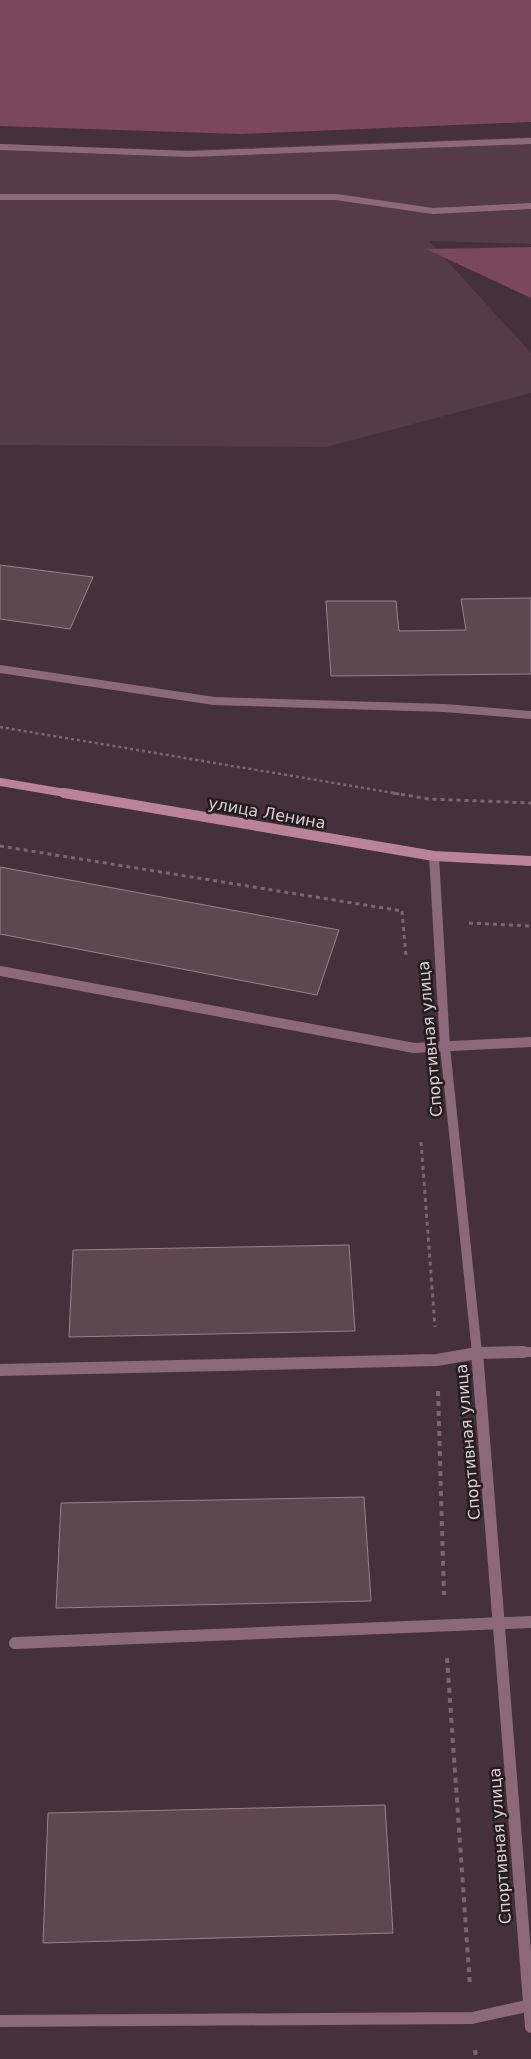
<svg xmlns="http://www.w3.org/2000/svg" width="531" height="2059" viewBox="0 0 531 2059" font-family="'DejaVu Sans',sans-serif">
  <style>
    .built { fill: #553b46 }
    .green { fill: #7b475d }
    .building { fill: #5d4850; stroke: #98818a }
    .lines { fill: none; stroke-linecap: round; stroke-linejoin: round }
    .path-far2 { stroke: #79676e; stroke-width: 2.5; stroke-dasharray: 3 3; stroke-linecap: butt }
    .path-far1 { stroke: #79676e; stroke-width: 3; stroke-dasharray: 4 4; stroke-linecap: butt }
    .path { stroke: #79676e; stroke-width: 4; stroke-dasharray: 5 5; stroke-linecap: butt }
    .service-far3 { stroke: #8c6976; stroke-width: 6 }
    .service-far2 { stroke: #8c6976; stroke-width: 8 }
    .service-far1 { stroke: #8c6976; stroke-width: 10 }
    .service { stroke: #8c6976; stroke-width: 12 }
    .minor-far2 { stroke: #8c6976; stroke-width: 6 }
    .minor-far1 { stroke: #8c6976; stroke-width: 10 }
    .minor { stroke: #8c6976; stroke-width: 12 }
    .secondary-far1 { stroke: #ba8399; stroke-width: 8 }
    .secondary { stroke: #ba8399; stroke-width: 10 }
    .labels { text-anchor: middle; dominant-baseline: central; stroke-width: 5; stroke-linejoin: round; paint-order: stroke }
    .street-label { font-size: 16px; fill: #ddd0d4; stroke: #251c1f }
  </style>
  <rect width="100%" height="100%" fill="#453139"/>
  <polygon class="built" points="531,137 531,244 429,241 531,353 531,393 326,447 0,445 0,144 182,150"/>
  <g class="green">
    <polygon points="0,0 531,0 531,122 239,134 0,126"/>
    <polygon points="531,247 531,298 426,249"/>
  </g>
  <g class="building">
    <polygon points="0,565 93,577 70,629 0,619"/>
    <polygon points="531,598 531,674 331,676 326,601 396,601 399,631 466,630 461,599"/>
    <polygon points="0,867 339,930 317,995 0,934"/>
    <polygon points="349,1245 355,1331 69,1337 73,1250"/>
    <polygon points="364,1497 371,1601 56,1608 61,1503"/>
    <polygon points="385,1805 393,1933 43,1943 48,1813"/>
  </g>
  <g class="lines">
    <polyline class="path-far2" points="0,727 400,794"/>
    <g class="path-far1">
      <polyline points="393,793 429,799 531,803"/>
      <polyline points="0,846 402,911"/>
      <polyline points="402,911 406,956"/>
      <polyline points="469,923 531,926"/>
      <polyline points="421,1142 435,1327"/>
    </g>
    <g class="path">
      <polyline points="438,1391 444,1595"/>
      <polyline points="447,1658 470,1986"/>
      <polyline points="475,2050 476,2059"/>
    </g>
    <polyline class="service-far3" points="0,147 189,154 531,141"/>
    <polyline class="service-far2" points="0,669 214,701 444,708 531,715"/>
    <g class="service-far1">
      <polyline points="0,971 414,1048 531,1042"/>
      <polyline points="475,1353 531,1352"/>
    </g>
    <g class="service">
      <polyline points="0,1370 437,1360 477,1353 523,1352"/>
      <polyline points="15,1643 531,1622"/>
      <polyline points="0,2021 472,2018 531,2005"/>
    </g>
    <polyline class="minor-far2" points="0,197 336,197 433,211 531,206"/>
    <polyline class="minor-far1" points="434,856 445,1047 477,1353"/>
    <polyline class="minor" points="477,1352 531,2027"/>
    <polyline class="secondary-far1" points="0,782 71,794"/>
    <polyline class="secondary" points="64,793 434,856 531,861"/>
  </g>
  <g class="labels">
    <g class="street-label">
      <text transform="translate(267 813) rotate(10)">улица Ленина</text>
      <text transform="translate(430 1039) rotate(-95)">Спортивная улица</text>
      <text transform="translate(468 1442) rotate(-95)">Спортивная улица</text>
      <text transform="translate(500 1846) rotate(-94)">Спортивная улица</text>
    </g>
  </g>
</svg>
